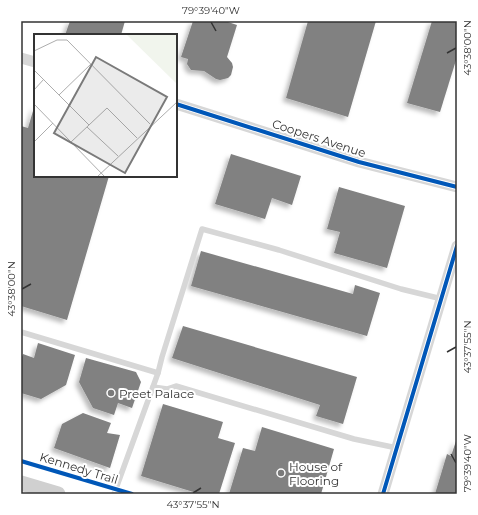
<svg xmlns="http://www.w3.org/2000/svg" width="478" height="515" viewBox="0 0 478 515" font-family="Montserrat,sans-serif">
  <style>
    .building { fill: #818181; filter: url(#shadow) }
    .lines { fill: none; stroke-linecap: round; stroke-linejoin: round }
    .lane { stroke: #d7d7d7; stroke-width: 5.5 }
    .street { stroke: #d7d7d7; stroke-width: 11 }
    .secondary { stroke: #d0d0d0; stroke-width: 15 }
    .cycleway-casing { stroke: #fff; stroke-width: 6 }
    .cycleway { stroke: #0057b8; stroke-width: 4 }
    .ticks { fill: none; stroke: #333; stroke-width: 1.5 }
    .poi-dot { fill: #7a7a7a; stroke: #fff; stroke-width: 1.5 }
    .labels { text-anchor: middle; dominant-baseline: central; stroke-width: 4; stroke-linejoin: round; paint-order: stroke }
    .street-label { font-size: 12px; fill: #333; stroke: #fff }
    .poi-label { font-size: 12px; fill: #333; stroke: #fff; text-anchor: start }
    .inset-road { fill: none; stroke: #adadad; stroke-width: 1 }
    .view { fill: #7a7a7a; fill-opacity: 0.15; stroke: #7a7a7a; stroke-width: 2 }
    .inset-edge { fill: none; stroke: #333; stroke-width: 2 }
    .neatline { fill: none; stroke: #333; stroke-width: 1.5 }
    .ticks-label { font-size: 10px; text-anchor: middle; fill: #333 }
  </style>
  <defs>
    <filter id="shadow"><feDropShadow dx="-3.5" dy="3.5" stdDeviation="2" flood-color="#0004"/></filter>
  </defs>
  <rect width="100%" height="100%" fill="#fff"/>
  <g class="building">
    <polygon points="70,21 125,21 121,35 65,35"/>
    <polygon points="193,21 225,21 237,25 227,57 232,63 233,67 231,75 228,78 220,80 216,79 204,71 191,70 187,64 188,59 181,57"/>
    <polygon points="308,21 376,21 348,117 286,98"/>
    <polygon points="432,21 457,21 457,57 440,112 407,103"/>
    <polygon points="35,104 35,176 109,176 67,320 21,306 21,126 28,128"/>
    <polygon points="231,154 301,176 292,205 272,198 265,219 215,204"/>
    <polygon points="339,187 405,206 387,268 334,253 340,232 327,229"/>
    <polygon points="201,251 353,294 355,285 380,293 367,336 191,286"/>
    <polygon points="183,326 357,377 343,424 316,416 320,405 172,358"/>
    <polygon points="38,343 75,355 66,385 41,399 21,393 21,360 23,354 34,358"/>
    <polygon points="86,358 136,372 141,382 132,408 118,403 114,415 93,408 79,382"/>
    <polygon points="163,404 223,422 218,438 235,443 219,494 200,494 141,476"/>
    <polygon points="83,413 111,423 107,433 120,435 110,468 54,448 62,424"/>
    <polygon points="262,427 334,449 321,494 229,494 243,448 255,451"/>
    <polygon points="457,438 457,494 435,494 447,454 451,456"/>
  </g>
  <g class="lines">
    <g class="lane">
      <polyline points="21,332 158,373"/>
      <polyline points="153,387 167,389 176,386 354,439 397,448"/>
      <polyline points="114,494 158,373 162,357 202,229 279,250 401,289 442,299"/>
    </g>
    <g class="street">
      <polyline points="21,58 35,62"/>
      <polyline points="176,104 359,162 457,187"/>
      <polyline points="383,494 457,246"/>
    </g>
    <polyline class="secondary" points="21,483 58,494"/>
    <g class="cycleway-casing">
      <g id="cycleway">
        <polyline points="176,104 359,162 457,187"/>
        <polyline points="21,461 132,494"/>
        <polyline points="383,494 457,246"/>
      </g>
    </g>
    <use href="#cycleway" class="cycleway"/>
  </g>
  <path class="ticks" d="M211,22L216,31M447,53L456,48M22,289L31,284M447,352L456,347M451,454L456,463M193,493L201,488"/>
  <g class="poi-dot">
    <circle cx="111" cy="393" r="4"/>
    <circle cx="281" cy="473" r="4"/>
  </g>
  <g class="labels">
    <g class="street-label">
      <text transform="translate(319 138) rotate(18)">Coopers Avenue</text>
      <text transform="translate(79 468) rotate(17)">Kennedy Trail</text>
    </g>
    <g class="poi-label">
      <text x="119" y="393">Preet Palace</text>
      <text x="289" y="466">House of<tspan x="289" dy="14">Flooring</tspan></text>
    </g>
  </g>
  <g transform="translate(34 34)">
    <rect width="143" height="143" fill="#fff"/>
    <path d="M92,0H143V50Z" fill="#f1f5ed"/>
    <path class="inset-road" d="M0,17L23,6H33L116,90M0,36L55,91M0,56L10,45M25,61L57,30M0,70L71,143M53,93L84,122M0,108L19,89M37,108L73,74L103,104M63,143L143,68"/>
    <path class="view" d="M62,23L133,63L91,139L20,99Z"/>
    <rect width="143" height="143" class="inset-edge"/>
  </g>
  <rect width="478" height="515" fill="none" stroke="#ffffff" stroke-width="44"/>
  <rect x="22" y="22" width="434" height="471" class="neatline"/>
  <g class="ticks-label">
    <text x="211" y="14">79°39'40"W</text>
    <text transform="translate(467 48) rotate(-90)" y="4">43°38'00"N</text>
    <text transform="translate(11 289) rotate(-90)" y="4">43°38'00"N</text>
    <text transform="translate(467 347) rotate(-90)" y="4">43°37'55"N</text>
    <text transform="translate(467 463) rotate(-90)" y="4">79°39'40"W</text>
    <text x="193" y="508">43°37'55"N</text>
  </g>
</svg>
